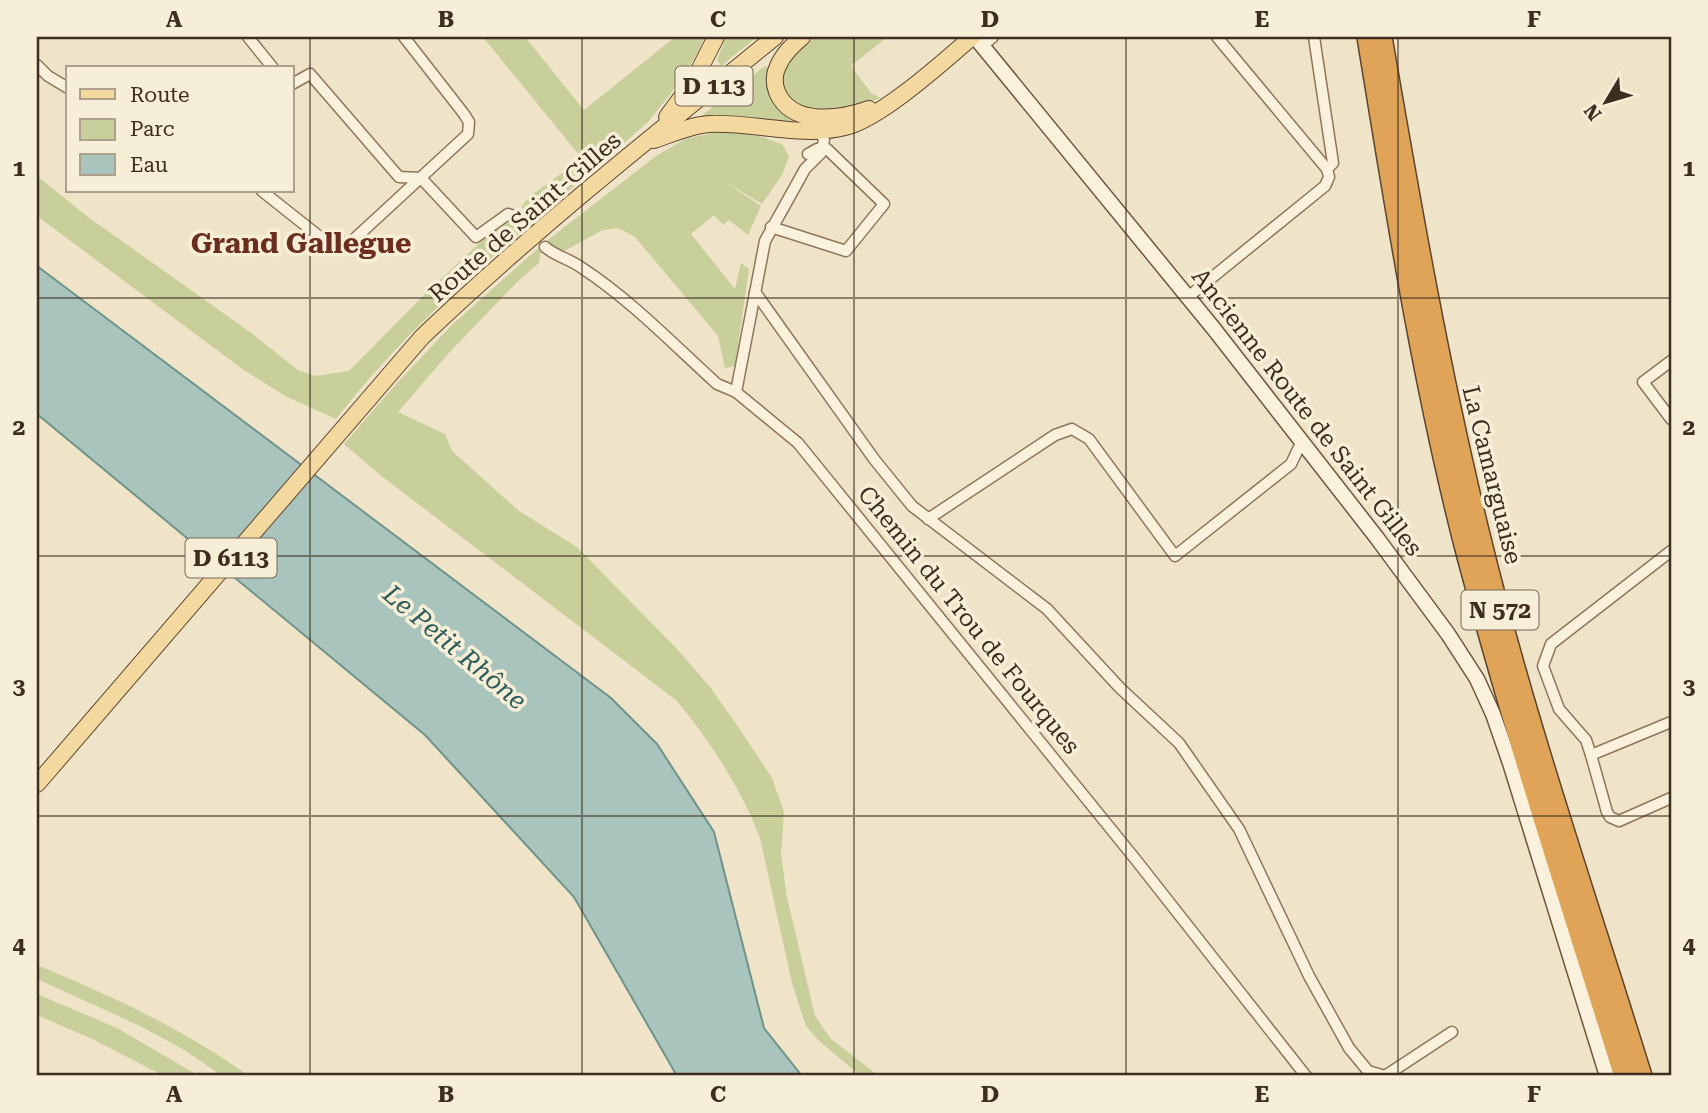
<svg xmlns="http://www.w3.org/2000/svg" width="1708" height="1113" viewBox="0 0 1708 1113" font-family="'Roboto Serif',serif">
	<style>
		.green { fill: #c9cf9b }
		.water { fill: #a9c4bc; stroke: #6f938a; stroke-width: 2 }
		.lines { fill: none; stroke-linecap: round; stroke-linejoin: round }
		.street-tunnel { stroke: #ccc0a6; stroke-width: 10; stroke-dasharray: 10 5; stroke-linecap: butt }
		.street-casing { stroke: #8d765c; stroke-width: 13 }
		.secondary-casing { stroke: #6f573f; stroke-width: 17 }
		.primary-casing { stroke: #5b4430; stroke-width: 18 }
		.highway-casing { stroke: #5b4430; stroke-width: 22 }
		.street { stroke: #faf1dc; stroke-width: 10 }
		.secondary { stroke: #faf1dc; stroke-width: 14 }
		.primary { stroke: #f3d9a0; stroke-width: 16 }
		.highway { stroke: #e0a458; stroke-width: 19 }
		.grid { fill: none; stroke: #3d2e20; stroke-width: 2; stroke-opacity: 0.55 }
		.labels { text-anchor: middle; stroke-width: 7; stroke-linejoin: round; paint-order: stroke }
		.shield { fill: #f7eed8; stroke: #756857; stroke-width: 2 }
		.shield-label { font-size: 23px; font-weight: bold; fill: #3d2e20 }
		.street-label { font-size: 24px; fill: #3d2e20; stroke: #f7eed8 }
		.water-label { font-size: 26px; font-style: italic; fill: #2f5d5a; stroke: #f7eed8 }
		.quarter-label { font-size: 28px; font-weight: bold; fill: #6b2e1e; stroke: #f7eed8 }
		.neatline { fill: none; stroke: #3d2e20; stroke-width: 2.5 }
		.grid-label { font-size: 23px; text-anchor: middle; font-weight: bold; fill: #3d2e20 }
	</style>
	<rect width="100%" height="100%" fill="#f0e4c8"/>
	<g class="green">
		<path d="M483,37H525L584,110L675,37H705C691,69 670,95 648,122C540,218 425,304 336,419L287,397L245,371L37,216V176L88,217L250,332L298,370L315,376L349,371L432,287L483,240L507,221L522,213V205L533,194L580,160L584,161Z"/>
		<path d="M726,37H757L721,66L717,60Z"/>
		<path d="M814,37H887L851,66L871,93L881,98C852,108 805,123 785,90C780,81 782,73 787,64C793,54 805,45 814,37Z"/>
		<path d="M765,66L768,67V82L792,120L789,123L700,117Z"/>
		<path d="M722,131L763,137L783,145L789,157L782,175L762,204L722,180L761,206L748,235L729,220L723,225L714,215L691,234L735,289L741,263L749,269L735,366L725,368L718,336L635,237L618,228L603,230L564,251L547,245L541,251L539,263L516,283L447,355L398,412L445,434L452,451L519,511L577,547L677,649L710,687L737,725L772,778L784,812L781,854L787,897L815,1016L831,1039L879,1076H861L819,1041L806,1026L792,983L760,838C741,788 710,741 676,700L380,475L344,444L397,383L452,325L544,243L656,156L685,139Z"/>
		<path d="M37,965C112,996 183,1029 249,1076H222L186,1051L140,1026L37,979Z"/>
		<path d="M37,994L117,1028L199,1076H164L92,1039L37,1015Z"/>
	</g>
	<path class="water" d="M37,266L611,698L657,744L714,832L764,1028L802,1076H677L574,897L425,735L37,414Z"/>
	<g class="lines">
		<path class="street-tunnel" d="M524,219L545,247"/>
		<g class="street-casing">
			<g id="street">
				<path d="M248,37L273,68"/>
				<path d="M1314,37L1333,163L1327,169"/>
				<path d="M983,45L993,37"/>
				<path d="M37,65L48,76L68,88"/>
				<path d="M292,84L310,74L399,177L421,178L476,237L508,214L524,219"/>
				<path d="M262,191L330,245L351,242L468,134L469,122L464,114L404,37"/>
				<path d="M771,227L846,251L884,204L827,149H817L808,154"/>
				<path d="M545,247C557,257 570,259 582,268C631,300 674,345 717,384L736,392L798,443L1136,860L1306,1076"/>
				<path d="M755,292L874,459L912,506L1047,609L1120,688L1179,743L1239,829L1309,976L1349,1048L1368,1071L1385,1076L1452,1032"/>
				<path d="M1188,297L1325,186L1329,177L1327,169L1217,37"/>
				<path d="M1671,361L1643,382L1671,419"/>
				<path d="M736,392L765,241L805,169L821,153L824,140L818,126"/>
				<path d="M928,519L1055,435L1072,429L1089,439L1175,556L1291,464L1302,441"/>
				<path d="M1671,722L1591,755L1607,812L1610,817L1619,821L1671,798"/>
				<path d="M1591,755L1586,740L1559,709L1543,666L1551,644L1671,551"/>
			</g>
		</g>
		<g class="secondary-casing">
			<path id="secondary" d="M975,37L1214,329L1377,538L1448,634L1477,679L1493,714L1510,763L1607,1076"/>
		</g>
		<g class="primary-casing">
			<g id="primary">
				<path d="M802,37C793,45 783,54 778,66C774,74 774,84 777,92C792,127 840,119 869,109"/>
				<path d="M667,117L694,80L716,37"/>
				<path d="M654,140C672,134 691,125 710,124C754,122 802,138 845,127C880,119 943,62 972,37"/>
				<path d="M37,784L422,337C534,230 655,134 775,37"/>
			</g>
		</g>
		<g class="highway-casing">
			<g id="highway">
				<path d="M1367,37C1395,207 1421,377 1464,545C1511,724 1569,900 1624,1076"/>
				<path d="M1382,37C1411,205 1440,373 1481,539C1525,720 1587,898 1642,1076"/>
			</g>
		</g>
		<use href="#street" class="street"/>
		<use href="#secondary" class="secondary"/>
		<use href="#primary" class="primary"/>
		<use href="#highway" class="highway"/>
	</g>
	<path class="grid" d="M310,37V1076M582,37V1076M854,37V1076M1126,37V1076M1398,37V1076M37,298H1671M37,556H1671M37,816H1671"/>
	<g class="labels">
		<g class="shield">
			<rect x="675.5" y="66.5" width="77" height="39" rx="5"/>
			<rect x="185.5" y="538.5" width="91" height="39" rx="5"/>
			<rect x="1461.5" y="590.5" width="77" height="39" rx="5"/>
		</g>
		<g class="shield-label">
			<text x="714" y="94">D 113</text>
			<text x="231" y="566">D 6113</text>
			<text x="1500" y="618">N 572</text>
		</g>
		<g class="street-label">
			<text transform="translate(525 217) rotate(-41)" y="8">Route de Saint-Gilles</text>
			<text transform="translate(1307 412) rotate(52)" y="8">Ancienne Route de Saint Gilles</text>
			<text transform="translate(1492 475) rotate(76)" y="8">La Camarguaise</text>
			<text transform="translate(969 620) rotate(51)" y="8">Chemin du Trou de Fourques</text>
		</g>
		<g class="water-label">
			<text transform="translate(455 647) rotate(40)" y="9">Le Petit Rhône</text>
		</g>
		<g class="quarter-label">
			<text x="301" y="253">Grand Gallegue</text>
		</g>
	</g>
	<rect width="1708" height="1113" fill="none" stroke="#f7eed8" stroke-width="77"/>
	<rect x="66" y="66" width="228" height="126" fill="#f7eed8" stroke="#ada18e" stroke-width="2"/>
	<rect x="80" y="89" width="35" height="10" fill="#f3d9a0" stroke="#ada18e" stroke-width="2"/>
	<text x="130" y="102" font-size="21" fill="#3d2e20">Route</text>
	<rect x="80" y="119" width="35" height="21" fill="#c9cf9b" stroke="#ada18e" stroke-width="2"/>
	<text x="130" y="136" font-size="21" fill="#3d2e20">Parc</text>
	<rect x="80" y="154" width="35" height="21" fill="#a9c4bc" stroke="#ada18e" stroke-width="2"/>
	<text x="130" y="172" font-size="21" fill="#3d2e20">Eau</text>
	<g transform="translate(1606 102) rotate(232)" stroke="#f7eed8" stroke-width="5" paint-order="stroke">
	<path d="M0-5L12 26L0 18L-12 26Z" fill="#3d2e20"/>
	<text y="-10" font-size="19" font-weight="bold" text-anchor="middle" fill="#3d2e20">N</text>
	</g>
	<rect x="38" y="38" width="1632" height="1036" class="neatline"/>
	<g class="grid-label">
		<text x="174" y="27">A</text>
		<text x="446" y="27">B</text>
		<text x="718" y="27">C</text>
		<text x="990" y="27">D</text>
		<text x="1262" y="27">E</text>
		<text x="1534" y="27">F</text>
		<text x="19" y="176">1</text>
		<text x="1689" y="176">1</text>
		<text x="19" y="435">2</text>
		<text x="1689" y="435">2</text>
		<text x="19" y="694">3</text>
		<text x="1689" y="694">3</text>
		<text x="19" y="953">4</text>
		<text x="1689" y="953">4</text>
		<text x="174" y="1102">A</text>
		<text x="446" y="1102">B</text>
		<text x="718" y="1102">C</text>
		<text x="990" y="1102">D</text>
		<text x="1262" y="1102">E</text>
		<text x="1534" y="1102">F</text>
	</g>
</svg>
